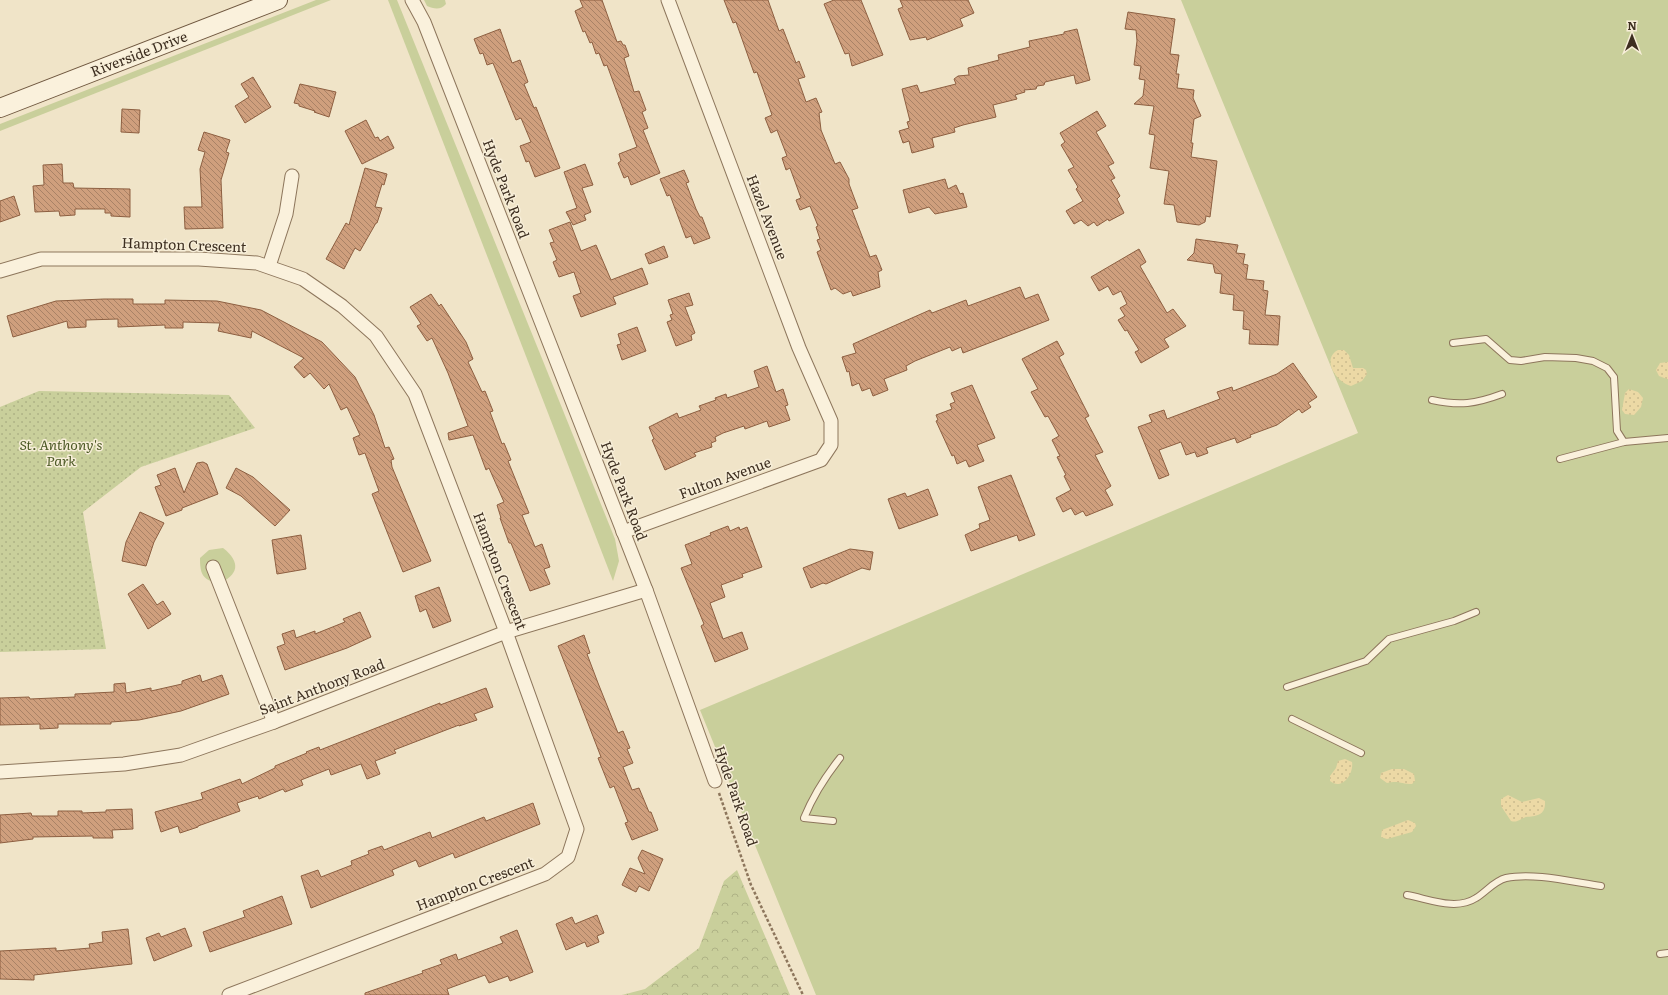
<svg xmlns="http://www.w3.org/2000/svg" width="1668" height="995" viewBox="0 0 1668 995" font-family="Literata,serif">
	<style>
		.grass { fill: #c9cf9b }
		.forest { fill: url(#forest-crowns) }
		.sand { fill: url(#sand-dots) }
		.park { fill: url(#park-dots) }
		.building { fill: url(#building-back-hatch); stroke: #8d5f41 }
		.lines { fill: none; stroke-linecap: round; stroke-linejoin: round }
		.lane-casing { stroke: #8d765c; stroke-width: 8 }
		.street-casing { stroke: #8d765c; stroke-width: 15 }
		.secondary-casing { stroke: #6f573f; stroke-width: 20 }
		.path { stroke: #8d765c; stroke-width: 2.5; stroke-dasharray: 3 2; stroke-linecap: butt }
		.lane { stroke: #faf1dc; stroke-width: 6 }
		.street { stroke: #faf1dc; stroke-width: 13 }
		.secondary { stroke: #faf1dc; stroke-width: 18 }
		.labels { text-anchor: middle; stroke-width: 3; stroke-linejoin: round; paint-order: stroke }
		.street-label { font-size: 14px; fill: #3d2e20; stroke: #f7eed8 }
		.park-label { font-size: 14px; font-style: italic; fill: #4d5a26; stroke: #f7eed8 }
	</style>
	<defs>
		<pattern id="forest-crowns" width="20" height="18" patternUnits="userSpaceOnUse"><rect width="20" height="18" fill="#c9cf9b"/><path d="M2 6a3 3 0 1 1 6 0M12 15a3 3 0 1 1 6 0" fill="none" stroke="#aeb285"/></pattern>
		<pattern id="sand-dots" width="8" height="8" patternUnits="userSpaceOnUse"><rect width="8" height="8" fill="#ecd9a5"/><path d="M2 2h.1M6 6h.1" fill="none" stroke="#cbbb8e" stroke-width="1.8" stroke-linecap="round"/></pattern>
		<pattern id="park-dots" width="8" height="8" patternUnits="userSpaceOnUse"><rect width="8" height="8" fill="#c9cf9b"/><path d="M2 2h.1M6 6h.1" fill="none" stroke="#aeb285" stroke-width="1.8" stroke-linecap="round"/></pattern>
		<pattern id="building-back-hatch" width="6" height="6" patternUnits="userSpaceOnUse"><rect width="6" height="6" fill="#cf9f7d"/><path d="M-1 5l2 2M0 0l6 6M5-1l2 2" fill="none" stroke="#a98266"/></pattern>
	</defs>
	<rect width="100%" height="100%" fill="#f0e4c8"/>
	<g class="grass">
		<path d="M316,0H331L0,131V124Z"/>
		<path d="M388,0H397L615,539L619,561L613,581Z"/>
		<path d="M424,0H445L446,4C441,10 434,9 427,6Z"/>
		<path d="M1181,0H1668V995H816L700,710L1358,433Z"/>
		<path d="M223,548C241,562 239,575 218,584C202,579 200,574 200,558L209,550Z"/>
	</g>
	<path class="forest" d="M737,870L790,995H622L645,989L699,948L724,881Z"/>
	<g class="sand">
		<path d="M1338,350H1344L1349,355L1353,368H1363L1366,370L1367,374L1362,381L1351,386C1336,382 1321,359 1338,350Z"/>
		<path d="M1668,362V379H1667L1659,376L1656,370L1660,363Z"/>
		<path d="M1629,389L1638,392L1643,398L1641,407L1634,415L1625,414L1622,410L1625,393Z"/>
		<path d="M1345,759L1352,762C1354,774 1342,791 1330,781V776L1336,768L1338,761Z"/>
		<path d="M1392,769H1404L1414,774L1415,781L1412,784C1401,784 1399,780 1387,783L1380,778L1381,773Z"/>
		<path d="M1508,795L1522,802L1539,798L1545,801C1546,816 1536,816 1526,817C1519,819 1518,823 1511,821L1501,806V799Z"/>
		<path d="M1408,820L1415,823L1416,826L1412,832L1387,839L1381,837L1382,830Z"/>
	</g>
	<path class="park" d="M39,391L229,395L255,428L141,467L83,512L106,649L0,652V407Z"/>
	<g class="building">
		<path d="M580,0H602L617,42L621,41L623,45H625L629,56L624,58L634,92L639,91L646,110L642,112L648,128L643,130L660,173L631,185L628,176L624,178L618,163L621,161L619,154L637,147L607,65L604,66L599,53L596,54L592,42L590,43L585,31L583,32L575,11L583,7Z"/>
		<path d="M724,0H768L779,31L783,29L796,63L799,61L805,77L798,79L806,102L816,98L822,112L819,113L821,130L835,164L840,162L849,179V184L858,208L852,210L870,257L876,255L882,270L878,272L880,287L853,296L851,291L843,294L835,288L831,290L817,252L821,250L817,240L820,239L816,227L818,226L810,206L800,210L796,200L801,198L790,168L786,170L782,158L787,156L777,130L771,133L765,118L772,115L757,72L754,73L736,22L733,23Z"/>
		<path d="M834,0H861L883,55L852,66L849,53L845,54L824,4Z"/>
		<path d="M900,0H968L974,13L960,19L963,26L927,40L926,37L910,40L898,9L903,7Z"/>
		<path d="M1128,12L1175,19L1170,54L1179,55L1176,74H1179L1177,88L1194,90L1193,98L1201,116L1194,119L1191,143H1193L1191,157L1217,161L1210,217L1206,216L1205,222L1199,225L1177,222L1174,205L1164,204L1169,171L1150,168L1155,135L1149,134L1154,106L1134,104L1143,96L1145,80L1139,79L1141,66L1134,65L1137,41L1136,30L1125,29Z"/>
		<path d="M500,29L512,63L520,60L528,82L524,84L534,108L536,107L560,168L535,177L529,161L526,162L520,146L531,142L521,118L516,120L493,63L487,65L483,53L480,54L474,39Z"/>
		<path d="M1077,29L1090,80L1076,84L1074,75L1045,82L1044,85L1037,86L1036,89L1024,90L1025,92L1015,95L1017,99L993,105L996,117L963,125L954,128L955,132L932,138L934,147L912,153L909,141L903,143L899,131L909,128L907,122L910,121L902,89L917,85L920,93L956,84L954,79L958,76L969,75L968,68L999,60L998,55L1030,47L1029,41L1064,34V32Z"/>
		<path d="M253,77L271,107L245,123L235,106L249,97L241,84Z"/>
		<path d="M300,84L336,92L329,117L314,112L315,111L299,106V104L294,103Z"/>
		<path d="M122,109L140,110L139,133L121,132Z"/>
		<path d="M1097,111L1106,126L1096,132L1114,163L1108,166L1115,178L1111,180L1120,196L1117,199L1124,213L1109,221L1108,219L1097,226L1094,222L1088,226L1081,220L1074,224L1066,211L1083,201L1076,189L1078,187L1068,170L1074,167L1061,145L1065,142L1060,133Z"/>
		<path d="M366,120L375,138L378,137L380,141L388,136L394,148L362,164L345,131Z"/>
		<path d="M204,132L230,140L226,152L229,153L221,180L223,228L185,229L184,207H202L200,169L205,152L198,150Z"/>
		<path d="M62,164L63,183H73L74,188L130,189V217L111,216V213H105V209H75V215L60,216L59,211L35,212L33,186L44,185L43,165Z"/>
		<path d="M585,164L593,185L582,188L591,212L584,215L586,220L573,225L566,212L577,208L564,172Z"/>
		<path d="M365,168L387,174L384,185L382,184L375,207L382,208L377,223H376L360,251L355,248L344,269L326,259L346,223L349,225Z"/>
		<path d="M684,170L689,182L686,183L696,209L700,217H702L710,238L694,244L691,236L686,238L670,195L667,196L660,179Z"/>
		<path d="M945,179L948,189L956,185L960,194L963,193L967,207L935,214L929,207L909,213L903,190Z"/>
		<path d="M14,196L20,215L0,222V201Z"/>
		<path d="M570,222L581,251L596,245L611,280L642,268L648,284L613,297L616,304L581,317L573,296L581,293L574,272L559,277L553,262L557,260L550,243L554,242L549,230Z"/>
		<path d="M1196,239L1238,245L1236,253L1245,254L1243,264L1248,265L1246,279L1264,281L1263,290L1268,291L1265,315L1280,316L1278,345L1249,344L1250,330L1243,329L1244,311L1233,310L1234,295L1220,293L1222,274L1215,273L1213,264L1187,260L1194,253Z"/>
		<path d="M664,246L668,257L649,264L645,254Z"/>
		<path d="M1139,249L1146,262L1140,266L1167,313L1173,309L1186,326L1164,339L1169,347L1141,363L1135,352L1139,350L1127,330L1125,331L1118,320L1125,316L1120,308L1127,304L1121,291L1113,295L1108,286L1099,291L1091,277Z"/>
		<path d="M1020,287L1025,299L1038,294L1049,320L963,353L961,347L952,351L950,347L915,361L906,366L907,370L884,379L888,390L873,396L870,388L862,391L859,383L852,386L849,371L847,372L842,357L856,353L853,344L930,310L932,313L966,300L968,306Z"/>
		<path d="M689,293L693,305L685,307L695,333L691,335L692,340L676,346L667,322L672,320L670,315L673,314L668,300Z"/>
		<path d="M431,294L439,306L441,304L466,342L473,359L468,362L482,392L485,391L493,411L490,412L502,444L504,443L511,460L508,461L529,513L522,515L535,547L542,544L550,567L544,569L550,584L530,591L511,543H509L500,518H501L497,505L504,502L489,468L486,470L473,435L449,440L448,433L468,426L448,373L432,338L427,341L417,326L421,324L410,307Z"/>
		<path d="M104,299H133V304H165V300L217,301L261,310L322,342L355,377L374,415L385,448L389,447L394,459L391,460L392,467L431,561L403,572L372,494L379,491L365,453L359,455L353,438L360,435L347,407L341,410L329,384L324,389L310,373L304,378L294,367L304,358L252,331L251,338L218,331L220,323L183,322V328H165V325L118,327V319L86,320V327L68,328L67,321L13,337L7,316L56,301Z"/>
		<path d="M637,327L646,351L622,360L617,345L621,344L618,334Z"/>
		<path d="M1057,341L1064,354L1059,357L1089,416L1085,418L1103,452L1095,455L1111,486L1105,490L1113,505L1086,516L1083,511L1075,515L1071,508L1063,512L1056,498L1071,490L1064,476L1066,475L1057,457L1060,456L1052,440L1059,436L1048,416L1045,417L1031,392L1038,389L1022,359Z"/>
		<path d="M1293,363L1317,397L1308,403L1311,407L1302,413L1299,409L1277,425L1250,435L1251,437L1237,443L1235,438L1206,448L1208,453L1197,457L1195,452L1186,455L1181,442L1159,450L1169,475L1159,479L1138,427L1152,422L1149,415L1164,410L1167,419L1220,399L1217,392L1232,387L1233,391L1277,374Z"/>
		<path d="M767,366L776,392L783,389L788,405L785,406L790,420L769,427L767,421L745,429L744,426L723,433L715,437L716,441L711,443L712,447L694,453L696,456L665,470L652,440L654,439L649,427L677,413L679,418L701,410L699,406L716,400L715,398L726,394L727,398L759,387L754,371Z"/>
		<path d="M972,385L995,438L977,445L984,461L969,467L966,460L957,464L954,455L952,456L936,421L938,420L936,415L952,409L950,404L955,402L951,393Z"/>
		<path d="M203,462L207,464L218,494L182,508V510L166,516L155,487L161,485L157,475L175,468L184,493L197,463Z"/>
		<path d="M236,468L253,477L290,510L275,526L241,496L226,488Z"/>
		<path d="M1011,475L1035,535L1019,541L1017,535L971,551L965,535L980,528L979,524L990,520L978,487Z"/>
		<path d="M928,489L938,515L899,529L888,499L905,493L907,497Z"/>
		<path d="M140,512L164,523L154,542L146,566L122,561L126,542Z"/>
		<path d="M728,526L730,531L739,527L740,530L747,527L762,567L742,574L743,577L721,585L725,597L710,603L723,639L742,632L748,649L715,662L701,626L704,624L681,568L692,564L685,545L711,535L710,533Z"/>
		<path d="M301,535L306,569L277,574L272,540Z"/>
		<path d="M850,549L873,552L870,570L862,568L826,584L823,583L811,588L803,568Z"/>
		<path d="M143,584L157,605L163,601L171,614L148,629L128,594Z"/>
		<path d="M439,587L451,621L433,628L426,609L420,612L415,596Z"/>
		<path d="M360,612L371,637L347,648L285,670L277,647L285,644L282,634L294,630L296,638L315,631V634L345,622L343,619Z"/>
		<path d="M584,635L590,653L587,654L598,683L618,733L623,731L630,748L627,749L633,763L623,767L632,790L639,788L649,812H651L658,830L632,840L625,823L628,822L614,786L610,788L598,758L601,757L558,646Z"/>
		<path d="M200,675L202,682L222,675L229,694L181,711L139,720L111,722V724H58V728L40,729V724L0,725V698L29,697L30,699L75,697V694L114,692V684L125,683L126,693L151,688V691L182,684V681Z"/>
		<path d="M486,688L493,707L474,714L477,720L459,726V725L394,750L396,753L375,761L380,774L367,779L361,764L331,775L329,769L301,780L303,785L285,792L283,789L259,799L258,796L237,803L240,811L198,826V827L180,833L178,826L161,832L155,812L203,799L201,793L240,779L242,784L275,768V766L307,753L306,752L319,747L320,750L440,703V705Z"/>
		<path d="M533,803L540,824L455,858L453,853L419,867L416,860L392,870L394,875L311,908L301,876L318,870L321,877L352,865L351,861L369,854L368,851L382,846L384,850L430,832L432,838L484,817L486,821Z"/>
		<path d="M132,809L133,829L112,830L113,838H93V836L33,837V839L0,843V815L31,813L32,816H58V811H82V813L106,812V810Z"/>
		<path d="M642,850L663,859L649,891L639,886L636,892L622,885L630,868L645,874L638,858Z"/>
		<path d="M282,896L292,924L210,952L203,932L245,917L243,911Z"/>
		<path d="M597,915L604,933L597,936L599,942L587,947L585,942L566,950L556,924L572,917L575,924Z"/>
		<path d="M185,928L192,946L154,961L146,938L159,933L161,937Z"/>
		<path d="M128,929L132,964L34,975V980L0,979V951L56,948V951L90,948L89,944L103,942L102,932Z"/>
		<path d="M517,930L533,972L510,981L508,976L489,983L485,975L447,989L449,995H365V993L423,973L422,971L442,964L440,960L456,954L458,960L503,943L500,937Z"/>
	</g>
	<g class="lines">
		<g class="lane-casing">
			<g id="lane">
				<path d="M1453,343L1486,339L1510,360L1521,361L1545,357L1576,358L1593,361L1607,368L1614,377L1617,431L1624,442"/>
				<path d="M1432,400C1460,406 1475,404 1502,394"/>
				<path d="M1560,459L1624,442L1668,438"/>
				<path d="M1287,687L1366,661L1389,639L1454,621L1476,612"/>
				<path d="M1292,719L1361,753"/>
				<path d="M833,821L804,818C813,796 825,777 840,758"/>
				<path d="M1407,895C1429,899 1456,911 1476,898C1486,892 1494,881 1506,878C1533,872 1573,882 1601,886"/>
				<path d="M1660,954L1668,953"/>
			</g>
		</g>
		<g class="street-casing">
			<g id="street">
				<path d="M412,0L424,22L646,590L715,781"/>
				<path d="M269,266L286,214L292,176"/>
				<path d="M0,271L41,259H199L257,263L303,279L342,306L376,336L415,394L506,632L577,829L568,857L545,874L229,995"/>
				<path d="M623,532L821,460L831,445V421L799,348L668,0"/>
				<path d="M213,567L274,722"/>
				<path d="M0,772L124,764L181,755L274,722L506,632L646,590"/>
			</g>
		</g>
		<g class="secondary-casing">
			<path id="secondary" d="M0,108L278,0"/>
		</g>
		<path class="path" d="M719,793L751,885L803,995"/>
		<use href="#lane" class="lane"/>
		<use href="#street" class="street"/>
		<use href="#secondary" class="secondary"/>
	</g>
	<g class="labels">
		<g class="street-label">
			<text transform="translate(139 54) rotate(-21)" y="5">Riverside Drive</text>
			<text transform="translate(506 189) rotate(69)" y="5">Hyde Park Road</text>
			<text transform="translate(767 217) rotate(69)" y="5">Hazel Avenue</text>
			<text transform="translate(184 245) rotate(2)" y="5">Hampton Crescent</text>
			<text transform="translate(725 478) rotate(-20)" y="5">Fulton Avenue</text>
			<text transform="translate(624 491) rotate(69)" y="5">Hyde Park Road</text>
			<text transform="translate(500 571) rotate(69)" y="5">Hampton Crescent</text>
			<text transform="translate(322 687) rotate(-21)" y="5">Saint Anthony Road</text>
			<text transform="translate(736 796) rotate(71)" y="5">Hyde Park Road</text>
			<text transform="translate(475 884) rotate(-21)" y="5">Hampton Crescent</text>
		</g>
		<g class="park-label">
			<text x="61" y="450">St. Anthony's<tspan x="61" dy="16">Park</tspan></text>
		</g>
	</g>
	<g transform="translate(1632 36)" stroke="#f7eed8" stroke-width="3" paint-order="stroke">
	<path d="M0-3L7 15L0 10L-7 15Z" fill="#3d2e20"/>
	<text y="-6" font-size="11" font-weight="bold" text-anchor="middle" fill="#3d2e20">N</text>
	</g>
</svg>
